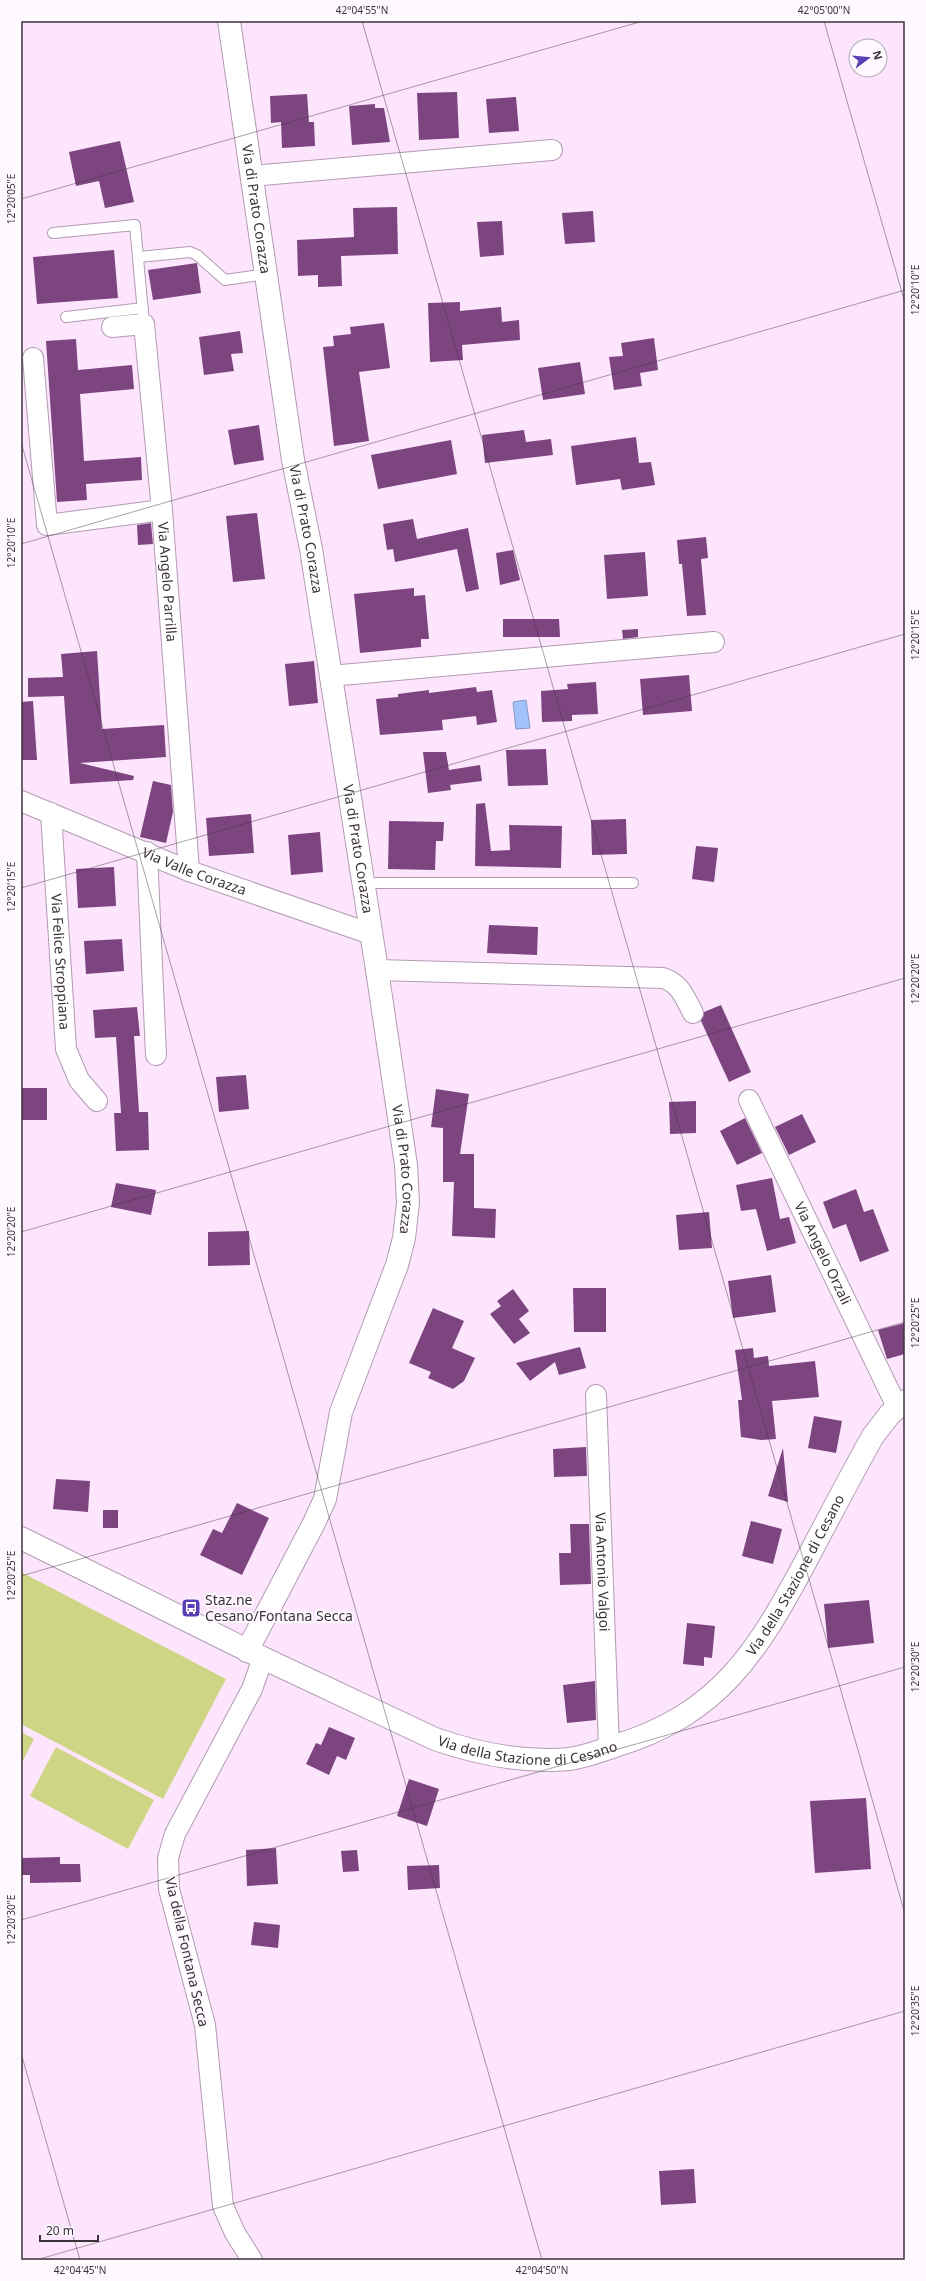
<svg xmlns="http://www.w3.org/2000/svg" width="926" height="2281" viewBox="0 0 926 2281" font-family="'Noto Sans',sans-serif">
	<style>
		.green { fill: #ced686 }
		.water { fill: #a3c2fc; stroke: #8497c2 }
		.building { fill: #7d4580 }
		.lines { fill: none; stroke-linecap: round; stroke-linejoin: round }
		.service-casing { stroke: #b29bb3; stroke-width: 12 }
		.minor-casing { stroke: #b29bb3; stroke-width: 22 }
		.tertiary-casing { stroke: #b29bb3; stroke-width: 24 }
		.service { stroke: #fff; stroke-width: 10 }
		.minor { stroke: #fff; stroke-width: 20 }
		.tertiary { stroke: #fff; stroke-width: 22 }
		.ticks { fill: none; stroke: #3b323b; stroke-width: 1; stroke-opacity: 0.45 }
		.labels { text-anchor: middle; stroke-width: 4; stroke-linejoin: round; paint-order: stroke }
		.street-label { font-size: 14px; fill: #3b323b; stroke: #fef9fe }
		.poi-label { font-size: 14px; fill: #3b323b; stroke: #fef9fe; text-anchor: start }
		.neatline { fill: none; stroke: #3b323b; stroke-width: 1.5 }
		.ticks-label { font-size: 10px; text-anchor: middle; fill: #3b323b }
	</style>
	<rect width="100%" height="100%" fill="#fde5fe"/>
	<g class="green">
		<path d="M21,1572L226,1679L163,1799L21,1724Z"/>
		<path d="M21,1732L34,1739L21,1764Z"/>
		<path d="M56,1747L154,1800L128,1849L30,1796Z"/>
	</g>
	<path class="water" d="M526,700L530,728L516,729L513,702Z"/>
	<g class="building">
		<path d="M457,92L459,138L419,140L417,93Z"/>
		<path d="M307,94L309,122H314L315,146L282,148L281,122L271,123L270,96Z"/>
		<path d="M516,97L519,131L489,133L486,99Z"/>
		<path d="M375,104V108H384L390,142L352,145L349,106Z"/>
		<path d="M120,141L134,202L105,208L99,181L76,186L69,152Z"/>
		<path d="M397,207L398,254L341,256L342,286L318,287V275L298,276L297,240L354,237L353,208Z"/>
		<path d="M593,211L595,242L565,244L562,213Z"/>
		<path d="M502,221L504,255L480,257L477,222Z"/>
		<path d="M114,250L118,298L37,304L33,257Z"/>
		<path d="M197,263L201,293L153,300L148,270Z"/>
		<path d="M460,302V311L501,307L502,322L519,320L520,340L462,345L463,360L430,362L428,303Z"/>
		<path d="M384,323L390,368L359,372L369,441L334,446L323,347L334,346L333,336L351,334L350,327Z"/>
		<path d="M240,331L243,353L231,354L234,371L204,375L199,337Z"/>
		<path d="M654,338L658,370L640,373L642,386L614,390L609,357L623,356L621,343Z"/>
		<path d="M76,339L78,370L132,365L134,389L80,394L84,461L141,457L142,480L86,484L87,500L57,502L46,341Z"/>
		<path d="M580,362L585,394L543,400L538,368Z"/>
		<path d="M259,425L264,460L234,465L228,430Z"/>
		<path d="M524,430L526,442L551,439L553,455L485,463L482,435Z"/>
		<path d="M636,437L639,463L651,462L655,485L622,490L620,479L576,485L571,446Z"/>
		<path d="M451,440L457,474L378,489L371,455Z"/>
		<path d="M257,513L265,579L233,582L226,516Z"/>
		<path d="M413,519L417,539L468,528L479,589L466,592L457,549L395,562L393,549L387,550L383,524Z"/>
		<path d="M151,523L153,544L138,545L137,525Z"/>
		<path d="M706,537L708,558L701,559L706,615L687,616L682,564H679L677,540Z"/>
		<path d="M513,550L520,580L500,585L496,553Z"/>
		<path d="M645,552L648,596L607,599L604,555Z"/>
		<path d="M414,588V596L425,595L429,639H421V647L360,653L354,594Z"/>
		<path d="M503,619H559L560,637H503Z"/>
		<path d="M638,629V637L623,639L622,630Z"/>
		<path d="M97,651L102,729L164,725L166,757L80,763L134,776L133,780L70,784L64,696L28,697V678L63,677L61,654Z"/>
		<path d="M314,661L318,703L289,706L285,664Z"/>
		<path d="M689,675L692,711L643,715L640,679Z"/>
		<path d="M596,682L598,714L572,715V721L542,722L541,691L568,689L567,684Z"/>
		<path d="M476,687L477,692L492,690L497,722L477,725L476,716L442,720L443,730L380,735L376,699L398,697V694L429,690V693Z"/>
		<path d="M33,701L37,760H21V702Z"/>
		<path d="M546,749L548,785L508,786L506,750Z"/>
		<path d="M423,752H446L449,770L480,765L482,781L450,785L451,790L428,793Z"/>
		<path d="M153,781L171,785L173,812L166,843L140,837Z"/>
		<path d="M485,803L491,851L510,850L509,825L562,826L561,868L475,866L476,804Z"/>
		<path d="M251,814L254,853L209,856L206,818Z"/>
		<path d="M626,819L627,854L592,855L591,820Z"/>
		<path d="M389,821L444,822L443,841H436L435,870L388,869Z"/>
		<path d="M320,832L323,872L291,875L288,835Z"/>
		<path d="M696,846L718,848L714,882L692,879Z"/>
		<path d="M114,867L116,906L78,908L76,869Z"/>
		<path d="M489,925L538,927L537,955L487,953Z"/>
		<path d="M122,939L124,971L86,974L84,941Z"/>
		<path d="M721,1005L751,1072L729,1082L701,1021L704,1012Z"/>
		<path d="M137,1007L140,1036H134L139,1112H148L149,1150L116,1151L114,1113H121L116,1037L95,1038L93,1010Z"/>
		<path d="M246,1075L249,1109L219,1112L216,1077Z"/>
		<rect x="21" y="1088" width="26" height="32"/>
		<path d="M436,1089L469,1094L460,1154H474V1208L496,1209L495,1238L452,1236L454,1182H443V1128L431,1127Z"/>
		<path d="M696,1101V1133L670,1134L669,1102Z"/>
		<path d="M802,1114L816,1142L789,1155L775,1127Z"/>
		<path d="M745,1118L762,1153L737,1165L720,1131Z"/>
		<path d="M772,1178L780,1219L789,1217L796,1243L767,1251L756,1209L741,1211L736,1185Z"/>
		<path d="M116,1183L156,1190L151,1215L111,1207Z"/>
		<path d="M856,1189L864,1212L873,1209L889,1251L860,1262L846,1224L833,1229L823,1202Z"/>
		<path d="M709,1212L712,1248L679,1250L676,1215Z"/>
		<path d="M249,1231L250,1265L208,1266V1232Z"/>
		<path d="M771,1275L776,1312L733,1318L728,1281Z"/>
		<path d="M573,1288H606V1332H574Z"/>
		<path d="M513,1289L529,1311L519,1319L530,1333L514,1344L490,1314L501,1306L497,1301Z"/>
		<path d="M433,1308L464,1321L452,1348L475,1358L464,1381L453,1389L428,1378L431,1372L409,1363Z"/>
		<path d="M905,1323V1354L887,1359L878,1330Z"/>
		<path d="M580,1347L586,1368L559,1375L555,1362L530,1381L516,1363Z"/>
		<path d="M753,1348L754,1358L768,1356L769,1366L815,1361L819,1397L772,1401L776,1439L761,1440L741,1437L738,1400H742L735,1350Z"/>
		<path d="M814,1416L842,1421L836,1453L808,1448Z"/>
		<path d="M586,1447L587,1476L554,1477L553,1449Z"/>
		<path d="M783,1448L788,1502L768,1496Z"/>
		<path d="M56,1479L90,1481L88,1512L53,1509Z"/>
		<path d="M237,1503L269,1518L242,1575L200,1555L213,1529L222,1533Z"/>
		<rect x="103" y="1510" width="15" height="18"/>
		<path d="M751,1521L782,1529L773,1564L742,1556Z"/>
		<path d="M570,1524H589L591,1584L560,1585L559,1553H571Z"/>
		<path d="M869,1600L874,1643L828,1648L824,1604Z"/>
		<path d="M687,1623L715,1626L712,1658L704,1657V1666L683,1664Z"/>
		<path d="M595,1681L596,1720L567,1723L563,1685Z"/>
		<path d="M329,1727L355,1738L346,1760L337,1756L329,1775L306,1764L316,1743L321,1745Z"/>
		<path d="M409,1779L439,1789L427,1826L397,1816Z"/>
		<path d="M866,1798L871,1869L815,1873L810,1801Z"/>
		<path d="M276,1848L278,1884L247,1886L246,1850Z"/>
		<path d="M357,1850L359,1871L343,1872L341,1851Z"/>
		<path d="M60,1857V1864H80L81,1882L30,1883V1875H21V1858Z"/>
		<path d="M439,1865L440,1888L408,1890L407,1866Z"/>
		<path d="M254,1922L280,1925L278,1948L251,1945Z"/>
		<path d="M694,2169L696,2203L661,2205L659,2171Z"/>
	</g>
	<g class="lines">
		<g class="service-casing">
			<g id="service">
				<path d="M53,233L135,225L144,324"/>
				<path d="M139,257L190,252L197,255L225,280L266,274"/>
				<path d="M66,317L143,308"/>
				<path d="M363,883H633"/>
			</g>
		</g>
		<g class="minor-casing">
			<g id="minor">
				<path d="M251,176L552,150"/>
				<path id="s1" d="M112,327L144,324L162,510L189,871"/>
				<path d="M33,358L47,525L162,510"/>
				<path d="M330,676L714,642"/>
				<path id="s2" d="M21,801L189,871L371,934"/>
				<path id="s3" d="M51,813L66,1049L79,1080L97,1101"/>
				<path d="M147,852L156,1055"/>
				<path d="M377,970L663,978C680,983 685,998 693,1013"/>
				<path id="s4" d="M749,1100L897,1407"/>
				<path id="s5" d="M596,1395L609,1748"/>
				<path d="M252,2260L235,2233L223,2206L205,2025L169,1889L168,1858L175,1834L252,1689L263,1658"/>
			</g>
		</g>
		<g class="tertiary-casing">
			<g id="tertiary">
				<path id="s6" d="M229,21L293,460L311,549L377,970L406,1165L408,1203L404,1238L397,1265L341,1412L325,1499L314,1523L247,1651"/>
				<path id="s7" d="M21,1538L263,1658L435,1739C478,1754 523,1763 569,1759C585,1757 600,1751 615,1746C720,1714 757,1652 806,1561C828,1519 850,1477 873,1436L890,1414L905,1401"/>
			</g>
		</g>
		<use href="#service" class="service"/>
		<use href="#minor" class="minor"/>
		<use href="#tertiary" class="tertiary"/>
	</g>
	<path class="ticks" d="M362,21L905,1914M824,21L905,303M21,199L643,21M21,442L542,2260M21,544L905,290M21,888L905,634M21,1232L905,978M21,1576L905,1322M21,1920L905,1667M21,2053L80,2260M36,2260L905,2011"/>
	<defs>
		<g id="bus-square" transform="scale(1)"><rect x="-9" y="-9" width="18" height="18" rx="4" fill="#593eb6" stroke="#fef9fe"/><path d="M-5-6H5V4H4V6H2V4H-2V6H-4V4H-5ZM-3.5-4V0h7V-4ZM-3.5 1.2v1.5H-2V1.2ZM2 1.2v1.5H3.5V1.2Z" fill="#fff"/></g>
	</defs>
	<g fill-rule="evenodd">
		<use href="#bus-square" x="191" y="1608"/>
	</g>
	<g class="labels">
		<g class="street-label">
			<text dy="5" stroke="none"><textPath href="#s6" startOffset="190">Via di Prato Corazza</textPath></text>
			<text dy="5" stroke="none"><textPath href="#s6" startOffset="514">Via di Prato Corazza</textPath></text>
			<text dy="5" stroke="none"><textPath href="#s1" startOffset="291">Via Angelo Parrilla</textPath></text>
			<text dy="5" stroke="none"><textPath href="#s6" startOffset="838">Via di Prato Corazza</textPath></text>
			<text dy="5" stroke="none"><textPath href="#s2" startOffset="187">Via Valle Corazza</textPath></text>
			<text dy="5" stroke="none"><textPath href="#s3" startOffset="149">Via Felice Stroppiana</textPath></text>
			<text dy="5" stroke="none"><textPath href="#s6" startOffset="1162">Via di Prato Corazza</textPath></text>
			<text dy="5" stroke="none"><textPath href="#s4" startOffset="170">Via Angelo Orzali</textPath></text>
			<text dy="5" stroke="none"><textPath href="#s5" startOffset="177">Via Antonio Valgoi</textPath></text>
			<text dy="5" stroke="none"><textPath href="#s7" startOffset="902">Via della Stazione di Cesano</textPath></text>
			<text dy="5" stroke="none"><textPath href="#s7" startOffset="555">Via della Stazione di Cesano</textPath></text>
			<text transform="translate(187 1952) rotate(77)" y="5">Via della Fontana Secca</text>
		</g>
		<g class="poi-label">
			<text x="205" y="1605">Staz.ne<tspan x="205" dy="16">Cesano/Fontana Secca</tspan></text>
		</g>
	</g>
	<rect width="926" height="2281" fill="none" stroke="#fef9fe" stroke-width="44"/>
	<g transform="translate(868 58) rotate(74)"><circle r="19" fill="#fef9fe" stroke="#b0a9b0"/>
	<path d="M0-3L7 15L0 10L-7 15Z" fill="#593eb6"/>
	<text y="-6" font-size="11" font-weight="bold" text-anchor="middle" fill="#3b323b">N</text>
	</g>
	<path d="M40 2235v6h58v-6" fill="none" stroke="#3b323b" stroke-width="2"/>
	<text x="46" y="2235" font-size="12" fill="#3b323b" stroke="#fef9fe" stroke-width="3" paint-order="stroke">20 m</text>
	<rect x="22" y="22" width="882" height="2237" class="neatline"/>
	<g class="ticks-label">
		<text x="362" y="14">42°04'55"N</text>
		<text x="824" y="14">42°05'00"N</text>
		<text transform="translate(11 199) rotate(-90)" y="4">12°20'05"E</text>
		<text transform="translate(915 290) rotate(-90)" y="4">12°20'10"E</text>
		<text transform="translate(11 543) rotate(-90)" y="4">12°20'10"E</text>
		<text transform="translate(915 635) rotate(-90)" y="4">12°20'15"E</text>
		<text transform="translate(11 887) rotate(-90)" y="4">12°20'15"E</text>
		<text transform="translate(915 979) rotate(-90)" y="4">12°20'20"E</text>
		<text transform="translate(11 1232) rotate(-90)" y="4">12°20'20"E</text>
		<text transform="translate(915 1323) rotate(-90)" y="4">12°20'25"E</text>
		<text transform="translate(11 1576) rotate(-90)" y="4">12°20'25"E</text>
		<text transform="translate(915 1667) rotate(-90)" y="4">12°20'30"E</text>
		<text transform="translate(11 1920) rotate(-90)" y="4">12°20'30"E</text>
		<text transform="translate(915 2011) rotate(-90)" y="4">12°20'35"E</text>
		<text x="80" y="2274">42°04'45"N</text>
		<text x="542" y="2274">42°04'50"N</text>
	</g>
</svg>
